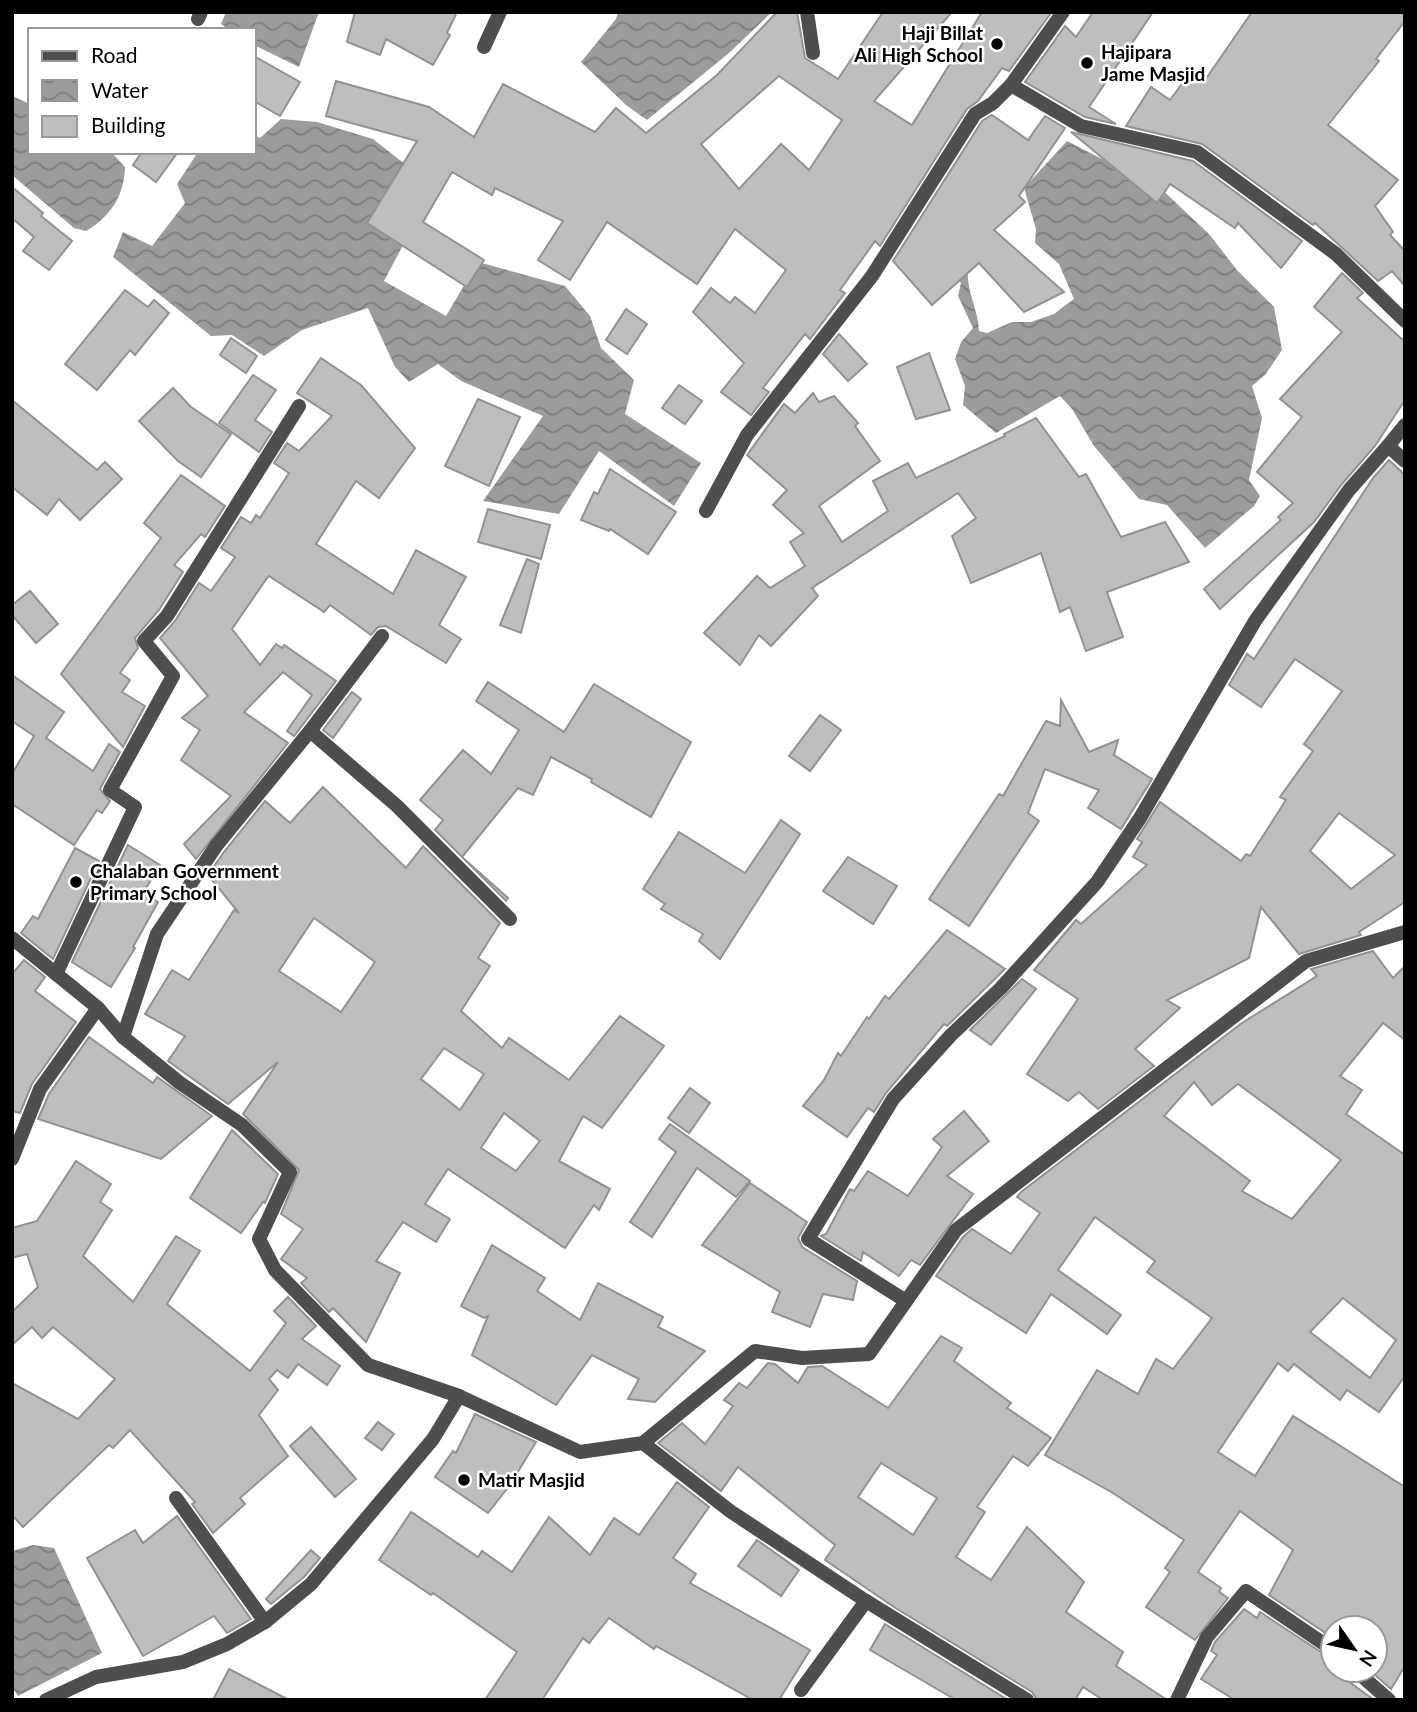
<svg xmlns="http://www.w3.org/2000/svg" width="1417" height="1712" viewBox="0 0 1417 1712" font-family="Lato,sans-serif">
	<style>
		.water { fill: url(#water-waves) }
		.building { fill: #bebebe; stroke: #929292; stroke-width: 2; fill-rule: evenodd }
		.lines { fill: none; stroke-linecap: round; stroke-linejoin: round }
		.street { stroke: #4e4e4e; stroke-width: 14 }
		.poi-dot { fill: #000; stroke: #fff; stroke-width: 2.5 }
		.labels { text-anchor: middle; stroke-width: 5; stroke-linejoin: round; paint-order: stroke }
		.poi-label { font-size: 19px; font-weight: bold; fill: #000; stroke: #fff; text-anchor: start }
	</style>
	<defs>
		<pattern id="water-waves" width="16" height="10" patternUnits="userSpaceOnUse" patternTransform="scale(1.75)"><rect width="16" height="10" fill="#9c9c9c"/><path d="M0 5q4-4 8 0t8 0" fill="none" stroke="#7d7d7d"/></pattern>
	</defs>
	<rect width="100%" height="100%" fill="#fff"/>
	<g class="water">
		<path d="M226,12H319L299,67L254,45V30H230L221,24Z"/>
		<path d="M618,12H772L729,53L647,120L626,105L581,62L616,19Z"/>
		<path d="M12,96L30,104V152H111L125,167C124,196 111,216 86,231L74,228L12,175Z"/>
		<path d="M281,119L317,122L373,139L434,187L384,281L446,316L478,262L565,286L590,316L601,348L634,380L625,414L701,463L674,506L599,451L559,514L483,501L543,416L461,381L438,364L409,382L395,367L368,308L302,330L264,356L232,335L211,336L113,257L123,232L152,246L185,203L177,184L198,152H254V135L260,138Z"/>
		<path d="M1067,141L1102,159L1138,167L1209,234L1237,270L1274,307L1282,350L1265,375L1252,386L1262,418L1249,480L1260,496L1254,506L1205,548L1167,505L1139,499L1094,446L1072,409L1060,396L996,433L963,405L965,386L955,359L961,342L973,328L958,296L961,283L926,240L968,269C966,293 978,307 979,331L987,333L1012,322H1031L1054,314L1074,299L1059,264L1035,243L1036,229L1024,188Z"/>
		<path d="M33,1545L54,1548L102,1653L18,1696L12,1687V1551Z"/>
	</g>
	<g class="building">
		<path d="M355,12H457L447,33L450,35L433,65L386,39L380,55L347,42Z"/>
		<path d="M777,12H797L805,58L838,79L883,12H952L874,101L912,125L982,12L1051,13L1009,71L1002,68L978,101L967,109L880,246L875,241L840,290L845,293L810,339L805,334L763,388L769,392L751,415L721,392L744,363L693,312L711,288L730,303L735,297L755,313L786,270L735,229L697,284L607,222L570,280L538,260L563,221L495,188L492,195L452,172L423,222L484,260L467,287L367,223L417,141L326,116L336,81L429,107L474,137L503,84L595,132L616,108L646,133L717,75ZM779,76L842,120L809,170L781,144L739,189L701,144Z"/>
		<path d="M1093,12H1153L1089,107L1116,124L1085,117L1025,82L1065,26L1076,37Z"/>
		<path d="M1252,12H1405V21L1376,59L1379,61L1328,125L1398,180L1375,206L1393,232L1390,235L1405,251V286L1392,271L1378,281L1315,223L1313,225L1202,144L1126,126L1151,87L1170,100L1192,70L1205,80Z"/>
		<path d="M254,56L300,82L280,116L254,101Z"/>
		<path d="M992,115L1028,140L1045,116L1065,128L1019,196L1025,202L994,230L1064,292L1024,312L979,263L932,305L893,261L982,121Z"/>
		<path d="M1071,132L1193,161L1302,241L1281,268L1238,223L1235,228L1170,184L1157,203Z"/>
		<path d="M142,152H178L156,182L133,165Z"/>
		<path d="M12,187L43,213L41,216L72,241L49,270L23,251L34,237L12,218Z"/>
		<path d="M1342,273L1363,293L1357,298L1405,342V400L1375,446L1342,484L1314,522L1220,609L1204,589L1281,520L1278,517L1293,503L1257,472L1302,417L1280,399L1342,332L1314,307Z"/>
		<path d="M125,290L148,307L154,300L169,313L135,355L130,350L97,390L65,364Z"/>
		<path d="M626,309L647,324L627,354L606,340Z"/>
		<path d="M839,334L867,364L848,381L823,354Z"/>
		<path d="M231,338L257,356L246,373L220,355Z"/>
		<path d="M929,353L950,410L916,419L897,367Z"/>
		<path d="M321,358L361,385L415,448L379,498L356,481L316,544L393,594L416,550L466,577L439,625L461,639L446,663L386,626L378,627L371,635L330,605L324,612L269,576L267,578L232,629L260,665L276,644L282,648L284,645L336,681L294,736L287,731L312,695L283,672L244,712L288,743L196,859L184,844L231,796L181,760L200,730L182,718L208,696L160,638L175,621L199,583L211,591L235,557L221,548L241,517L251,523L256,515L260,518L289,473L274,463L287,443L299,451L332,416L297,393Z"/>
		<path d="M253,375L276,390L255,420L272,432L259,452L219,423Z"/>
		<path d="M679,385L702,401L685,424L662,408Z"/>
		<path d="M173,388L191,407L231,434L201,477L178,461L139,421Z"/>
		<path d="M813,393L819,402L834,396L858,423L855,426L880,461L819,506L842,542L888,511L873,481L908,463L916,478L1005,436L1004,434L1036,418L1079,477L1086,474L1121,537L1165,522L1189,562L1107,592L1123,637L1086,651L1070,607L1060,612L1041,553L971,583L952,536L976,518L958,493L812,588L818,596L771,646L759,635L740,665L704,633L757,576L770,588L805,566L790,542L804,533L773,505L787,490L747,455L784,404L795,413Z"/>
		<path d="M478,399L520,417L489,486L445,466Z"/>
		<path d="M12,400L97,470L105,462L122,479L80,520L59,499L47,515L12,487Z"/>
		<path d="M1389,460L1405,475V902L1359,932L1361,935L1299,954L1261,907L1249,958L1167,1000L1180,1008L1135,1049L1154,1066L1098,1109L1079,1092L1068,1101L1027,1074L1078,999L1034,970L1076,920L1081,924L1147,865L1133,857L1142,842L1137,839L1160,802L1241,861L1246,854L1250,856L1286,800L1280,797L1313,751L1304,744L1342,691L1295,659L1261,707L1229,685L1247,654L1254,659L1373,478ZM1339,813L1395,855L1351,889L1310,851Z"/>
		<path d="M610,469L676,512L648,554L610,529L609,531L581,520L594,492L598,494Z"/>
		<path d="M181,475L225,506L205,537L201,534L174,565L183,572L159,610L135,638L138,648L120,673L130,680L122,692L145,706L123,747L61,674L161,538L144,523Z"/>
		<path d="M488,509L550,525L541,559L478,542Z"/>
		<path d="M527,559L539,564L521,633L500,625Z"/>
		<path d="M30,591L58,624L36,643L12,615V605Z"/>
		<path d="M12,675L64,712L46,738L93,771L109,744L120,752L100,789L110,801L102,813L97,810L74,845L12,804V774L34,736L12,721Z"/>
		<path d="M488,682L564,732L594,684L691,742L651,817L591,782L592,779L551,757L533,795L518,788L462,857L508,898L506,901L435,830L443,820L420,800L463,750L491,774L519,730L476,701Z"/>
		<path d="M352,692L361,699L333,738L323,730Z"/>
		<path d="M1061,700L1089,752L1118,740L1114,755L1152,779L1121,829L1088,808L1099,790L1045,769L1028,813L1039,821L969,926L929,899L999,794L1003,796L1046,721L1060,726Z"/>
		<path d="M820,715L841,730L810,771L789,756Z"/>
		<path d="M323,787L406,868L423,846L500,923L478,958L490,966L461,1011L502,1048L509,1038L569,1080L620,1016L664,1046L602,1128L583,1116L559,1161L610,1189L599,1210L594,1205L565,1248L448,1169L425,1204L450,1219L436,1242L403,1222L376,1261L400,1273L366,1342L333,1308L329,1312L301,1283L307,1278L281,1259L303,1229L281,1214L299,1170L243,1114L278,1062L228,1104L168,1061L185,1036L145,1014L172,970L189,980L234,910L239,913L208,875L224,852L265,801L290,823ZM314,918L375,962L341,1012L279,971ZM444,1048L484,1074L460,1110L421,1079ZM504,1113L540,1141L516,1171L481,1148Z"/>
		<path d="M781,820L800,834L720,959L699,941L703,934L661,909L665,904L643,889L679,832L745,873Z"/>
		<path d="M128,845L160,865L143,893L158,902L133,947L135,948L111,987L72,962Z"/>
		<path d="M75,848L99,861L53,959L21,933L33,916L38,919Z"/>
		<path d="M848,857L897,886L873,924L823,891Z"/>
		<path d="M947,930L1005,969L947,1026L944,1024L886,1093L874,1112L868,1108L847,1137L803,1106L824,1080L838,1053L841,1056L867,1017L869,1019L885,996L889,999Z"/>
		<path d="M1373,951L1393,978L1405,966V1040L1383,1023L1340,1076L1362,1090L1346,1114L1405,1155V1376L1379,1412L1347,1390L1340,1400L1294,1364L1288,1371L1278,1363L1218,1452L1255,1476L1293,1416L1405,1487V1666L1391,1689L1375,1675V1628H1333V1638L1269,1595L1293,1550L1240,1511L1198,1572L1221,1588L1219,1592L1228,1598L1195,1640L1146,1607L1170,1572L1165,1568L1184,1540L1113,1493L1045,1455L1097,1370L1138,1394L1156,1359L1173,1369L1212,1318L1147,1272L1155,1261L1095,1217L1058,1270L1121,1315L1107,1334L1051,1294L1026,1333L936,1276L963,1237L972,1229L1011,1254L1040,1213L1017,1197L1021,1192L1242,1023L1317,976L1311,969ZM1194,1082L1212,1105L1238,1084L1341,1160L1292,1219L1242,1191L1250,1181L1164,1116ZM1343,1298L1396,1340L1370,1378L1310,1332Z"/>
		<path d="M24,960L45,977L35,991L76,1022L32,1084L20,1113L12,1111V974Z"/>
		<path d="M1022,979L1036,989L991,1045L970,1030Z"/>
		<path d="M89,1037L153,1083L157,1077L212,1116L161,1159L38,1119L49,1094Z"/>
		<path d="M690,1088L710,1103L689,1133L668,1118Z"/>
		<path d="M964,1111L989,1141L947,1176L973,1194L920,1265L911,1260L899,1276L863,1252L861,1261L821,1236L826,1234L850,1189L854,1191L868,1171L908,1196L942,1147L933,1139Z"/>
		<path d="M670,1124L750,1181L736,1197L697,1168L652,1237L630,1222L676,1152L659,1139Z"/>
		<path d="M232,1130L278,1174L265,1203L263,1202L241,1233L190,1198Z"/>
		<path d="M76,1161L111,1184L100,1202L112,1210L83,1256L133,1302L176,1236L200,1251L167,1304L250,1371L286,1323L274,1311L288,1297L316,1326L302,1339L340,1366L327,1385L298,1364L288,1378L277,1370L269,1379L278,1390L259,1415L288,1456L240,1498L245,1504L213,1533L192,1504L195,1502L130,1430L113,1448L109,1445L23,1527L12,1515V1383L78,1419L115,1379L53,1327L42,1338L32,1327L12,1345V1312L38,1287L27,1254L12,1258V1228L37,1221Z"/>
		<path d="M750,1183L807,1222L798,1238L802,1247L857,1281L853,1300L823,1294L810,1327L772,1312L780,1292L702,1245Z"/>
		<path d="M492,1245L545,1278L537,1291L580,1320L598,1283L663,1317L658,1327L705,1351L655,1402L628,1399L639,1379L592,1355L556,1405L472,1355L488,1316L484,1318L461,1306Z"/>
		<path d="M941,1336L962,1348L954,1361L1011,1403L1007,1408L1051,1438L1028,1466L1013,1456L977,1507L985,1512L956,1557L991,1580L1027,1527L1084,1582L1066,1612L1123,1652L1116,1666L1167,1700H1103L1083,1687L1075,1700H1037L1032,1692L894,1607L825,1560L835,1545L738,1467L721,1491L658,1443L682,1423L705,1444L733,1406L724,1400L739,1383L747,1388L768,1363L775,1364L798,1383L808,1367L822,1366L888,1408ZM881,1463L937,1498L913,1535L858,1497Z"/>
		<path d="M475,1414L536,1442L510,1485L488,1513L435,1477L453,1451L456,1453Z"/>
		<path d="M378,1422L394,1434L382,1450L365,1438Z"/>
		<path d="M311,1427L356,1479L335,1497L290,1446Z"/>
		<path d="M677,1482L709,1507L673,1558L696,1574L690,1583L810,1650L779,1700H753L656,1646L654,1649L609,1618L589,1643L583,1638L542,1700H485L517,1652L433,1593L431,1595L379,1560L411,1512L478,1557L482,1551L512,1572L549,1517L590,1555L614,1518L639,1535Z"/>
		<path d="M177,1516L251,1619L227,1633L214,1616L143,1656L87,1558L135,1530L143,1543Z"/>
		<path d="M757,1540L799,1570L781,1596L738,1566Z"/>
		<path d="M311,1550L320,1558L304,1577L271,1604L266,1599Z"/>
		<path d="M1244,1609L1257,1618L1260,1612L1333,1660V1670L1374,1700H1235L1201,1679L1217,1655L1211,1651L1215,1642Z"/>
		<path d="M885,1624L1008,1700H956L870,1650Z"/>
		<path d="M229,1669L289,1700H213Z"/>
	</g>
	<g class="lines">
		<g class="street">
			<path d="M807,12L813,53"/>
			<path d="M1063,12L1011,85L1081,126L1197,152L1336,254L1405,321"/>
			<path d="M198,19L201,12"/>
			<path d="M484,47L500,12"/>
			<path d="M1405,425L1388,446L1405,461"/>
			<path d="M706,511L747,435L872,276L975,114L993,103L1011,85"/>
			<path d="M310,731L397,806L510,919"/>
			<path d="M12,938L98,1008L123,1037L180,1083L242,1125L290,1172L259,1239L275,1270L368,1365L459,1396"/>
			<path d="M56,974L135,807L110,790L173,676L144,641L167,616L299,406"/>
			<path d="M123,1037L157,934L216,846L310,731L382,636"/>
			<path d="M12,1159L40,1089L98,1008"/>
			<path d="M906,1301L808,1239L893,1099L951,1035L1001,988L1097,882L1140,818L1255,621L1349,490L1388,446"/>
			<path d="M643,1443L730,1511L866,1601L1027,1700"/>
			<path d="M176,1498L265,1622"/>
			<path d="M1355,1670L1389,1700"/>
			<path d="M801,1690L866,1601"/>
			<path d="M46,1700L96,1677L183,1662L227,1644L265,1622L311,1584L433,1439L459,1396L580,1452L643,1443L755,1351L802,1358L869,1354L956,1230L1306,961L1405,932"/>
			<path d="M1177,1700L1207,1637L1246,1591L1333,1650"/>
		</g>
	</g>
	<g class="poi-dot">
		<circle cx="997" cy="44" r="7"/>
		<circle cx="1087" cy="63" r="7"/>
		<circle cx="76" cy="882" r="7"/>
		<circle cx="464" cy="1480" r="7"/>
	</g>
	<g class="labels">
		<g class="poi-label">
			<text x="983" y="40" text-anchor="end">Haji Billat<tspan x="983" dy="22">Ali High School</tspan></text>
			<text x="1101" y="59">Hajipara<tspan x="1101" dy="22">Jame Masjid</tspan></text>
			<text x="90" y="878">Chalaban Government<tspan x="90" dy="22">Primary School</tspan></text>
			<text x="478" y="1487">Matir Masjid</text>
		</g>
	</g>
	<rect width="1417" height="1712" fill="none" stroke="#000000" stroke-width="28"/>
	<rect x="28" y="28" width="228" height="126" fill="#ffffff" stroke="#999999" stroke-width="2"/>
	<rect x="42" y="51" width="35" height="10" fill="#4e4e4e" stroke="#999999" stroke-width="2"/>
	<text x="91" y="63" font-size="21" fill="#000000">Road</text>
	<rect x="42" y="80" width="35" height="21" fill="url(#water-waves)" stroke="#999999" stroke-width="2"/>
	<text x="91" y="98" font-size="21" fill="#000000">Water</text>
	<rect x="42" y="116" width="35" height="21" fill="#bebebe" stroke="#999999" stroke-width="2"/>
	<text x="91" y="133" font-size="21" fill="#000000">Building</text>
	<g transform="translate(1354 1649) rotate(124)"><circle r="33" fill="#ffffff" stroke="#999999" stroke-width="2"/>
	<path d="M0-5L12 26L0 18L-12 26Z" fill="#000000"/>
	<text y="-10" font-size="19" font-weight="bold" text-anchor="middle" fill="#000000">N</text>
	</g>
</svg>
